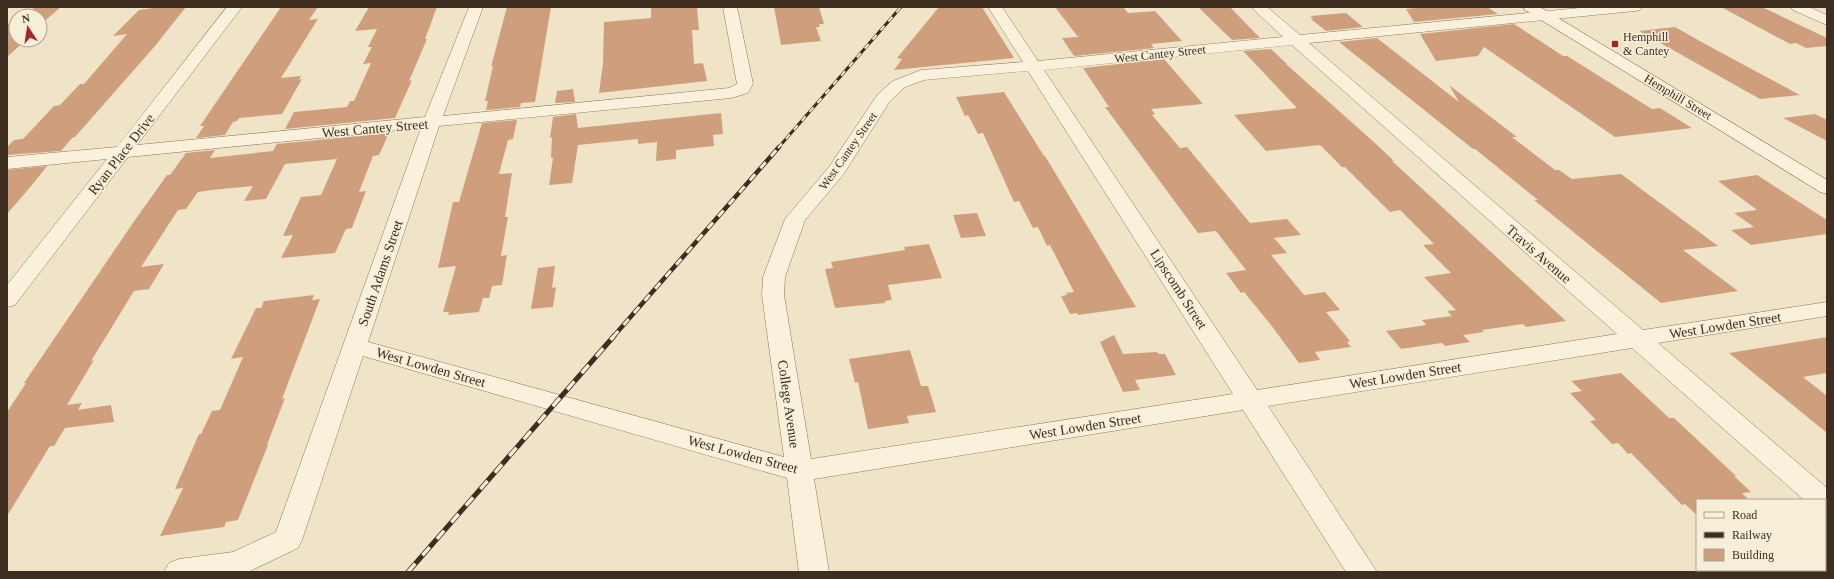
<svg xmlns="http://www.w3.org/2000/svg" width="1834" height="579" viewBox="0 0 1834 579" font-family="'Times New Roman',serif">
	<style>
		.building { fill: #cf9f7d }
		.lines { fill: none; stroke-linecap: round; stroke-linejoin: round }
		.street-casing { stroke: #8d765c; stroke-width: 1 }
		.secondary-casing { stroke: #6f573f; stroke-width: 1 }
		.street { fill: #faf1dc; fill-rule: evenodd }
		.secondary { fill: #faf1dc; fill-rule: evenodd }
		.rail-far2-casing { stroke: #3d2e20; stroke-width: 3 }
		.rail-far1-casing { stroke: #3d2e20; stroke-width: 4.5 }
		.rail-casing { stroke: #3d2e20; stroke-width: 5 }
		.rail-far2 { stroke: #f7eed8; stroke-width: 2; stroke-dasharray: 6; stroke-linecap: butt }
		.rail-far1 { stroke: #f7eed8; stroke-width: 3; stroke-dasharray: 8; stroke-linecap: butt }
		.rail { stroke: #f7eed8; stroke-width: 3.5; stroke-dasharray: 11; stroke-linecap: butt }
		.poi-dot { fill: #9e2a2b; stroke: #f7eed8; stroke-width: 1.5 }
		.labels { text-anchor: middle; stroke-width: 3; stroke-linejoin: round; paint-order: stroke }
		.far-poi-label { font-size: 12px; fill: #3d2e20; stroke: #f7eed8; text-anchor: start }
		.far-street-label { font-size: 12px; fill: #3d2e20; stroke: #f7eed8 }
		.street-label { font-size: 14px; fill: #3d2e20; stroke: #f7eed8 }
	</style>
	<rect width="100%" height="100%" fill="#f0e4c8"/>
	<g class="building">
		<path d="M35,7H61L41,24H43L40,27V16H18L25,10H31Z"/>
		<path d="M160,7H186L155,46L75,137L72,138L61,151L7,155V147L14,140L23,139L54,106L60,105L80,84H84L127,34L113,36L139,10Z"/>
		<path d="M281,7H318L309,20L318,19L281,78L301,76L299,80L302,79L282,114L239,118L237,121L233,122L225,135L196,138L204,126H200Z"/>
		<path d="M369,7H437L425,39H427L409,81L412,80L395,118L285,129L294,112L347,107L350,101H354L371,63L363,64L372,47H368L377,29L355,31Z"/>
		<path d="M507,7H551L535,102L521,103L520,107L486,110L488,101H485L493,66L491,67Z"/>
		<path d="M651,7H697L699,30H692L694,64L703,63L707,81L599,93L603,63L604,22L651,18Z"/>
		<path d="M774,7H819L824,24H819L820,27H816L821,41L781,45Z"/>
		<path d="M939,7H982L1014,58L894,70L902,59L897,58Z"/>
		<path d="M1055,7H1123L1128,13L1155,11L1182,41L1151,44L1154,48L1074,56L1062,38L1078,37Z"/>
		<path d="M1198,7H1230L1260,38L1232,40Z"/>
		<path d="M1425,7H1487L1498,14L1414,22L1406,9Z"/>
		<path d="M1721,7H1762L1827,38V46L1806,48L1796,43L1790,44Z"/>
		<path d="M1346,13L1363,27L1326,31L1311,19L1313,18L1310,16Z"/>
		<path d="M16,18V40H26L7,57V25Z"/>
		<path d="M1514,24L1563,56H1567L1652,109L1660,108L1692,128L1615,137L1484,47L1478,56L1436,61L1420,34Z"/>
		<path d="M1675,27L1707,45L1800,95L1760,99L1639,31Z"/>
		<path d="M1377,38L1459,102L1449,85L1517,137H1512L1555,170H1559L1572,179L1621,174L1718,246L1683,250L1738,291L1661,303L1534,200H1538L1475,149H1473L1339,42Z"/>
		<path d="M1271,49L1287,64H1286L1375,143L1394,161H1392L1566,321L1526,327L1523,324L1482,330L1484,332L1463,335L1470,342L1445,346L1442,343L1401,349L1386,331L1426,325L1422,320L1452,316L1447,311L1456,310L1424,277L1451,273L1423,245L1434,244L1400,210L1390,212L1345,167H1342L1320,145L1266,151L1234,115L1297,108L1243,51Z"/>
		<path d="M1164,59L1203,104L1151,109L1155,114L1152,115L1180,148L1187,147L1250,223L1287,219L1301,235L1274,238L1287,253L1271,255L1304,295L1325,292L1340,310L1326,312L1350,341L1347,342L1351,347L1315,352L1320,360L1299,363L1271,325L1244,292L1241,293L1226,273L1246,270L1216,231L1198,233L1105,107H1109L1083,68Z"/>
		<path d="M573,89L575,102L555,103L557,91Z"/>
		<path d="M1004,92L1044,156H1045L1136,307L1078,315L1077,313L1070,314L1061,296L1067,295L1066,293L1074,292L1050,245L1047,246L1038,227L1033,228L1019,201L1014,202L983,133L978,134L968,115L965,116L956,97Z"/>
		<path d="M721,113L723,134L713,135L714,146L676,150V159L656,161L657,142L638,144V139L578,145L572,183L549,185L553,158H551L552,137L550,138L553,117L576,114L578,128Z"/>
		<path d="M1815,114L1827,120V141L1783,118Z"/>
		<path d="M517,120L513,139L508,140L499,174L512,173L505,217H508L501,256L507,255L502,285L492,286L489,298H483L479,312L448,315L449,312H443L456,266L438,268L453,202H459L482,123Z"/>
		<path d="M389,133L379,155L373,156L359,192L366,191L352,228L346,229L335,253L281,258L293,235L283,236L301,197L321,195L337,159L285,164L266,199L244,201L253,186L212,190L198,192L186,209L178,210L141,267L164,264L149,289L134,291L91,361L94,360L67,405L82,403L78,410L111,405L114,422L65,428L54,446H50L7,516V412L26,383H24L135,220L167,175H170L186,153L215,150L210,158L273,151L277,144Z"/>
		<path d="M47,166L32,185L7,214V170Z"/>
		<path d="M1757,175L1827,220V234L1751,245L1731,230L1754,227L1734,213L1757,210L1718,181Z"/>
		<path d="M977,213L986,236L961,238L953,215Z"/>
		<path d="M929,244L942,278L888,285L892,300L885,301V303L835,308L825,269L833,268L831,262L905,250L904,247Z"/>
		<path d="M555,266L552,288L556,287L553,307L531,309L538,268Z"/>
		<path d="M314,295L312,300L320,299L282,399L285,398L267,445H268L238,520L226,522L224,527L160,536L183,488L175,489L199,434H201L212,411L220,410L243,357L231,359L256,308H261L264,301Z"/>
		<path d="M1114,335L1123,354L1157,352L1159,354H1165L1176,375L1135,380L1140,390L1123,392L1100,342Z"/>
		<path d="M1827,337V373L1803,377L1827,396V433L1729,353Z"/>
		<path d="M910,350L921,386H928L936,412L907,416L909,423L868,429L858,382L855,383L849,359Z"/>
		<path d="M1621,373L1669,418H1674L1736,476H1734L1751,492L1742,493L1749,500H1697V515L1685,504L1682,505L1631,453L1628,454L1618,443L1612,444L1590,421L1596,420L1570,393L1582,391L1571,381Z"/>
	</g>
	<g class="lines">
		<g class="street-casing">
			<g id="street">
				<path d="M227,7H242L137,145L425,117L469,7H483L443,116L729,88L737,84L723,7H737L753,84L748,93L731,98L439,126L368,342L784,457L762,295L763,277L785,219L829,167L878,94L893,81L921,70L1023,62L988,7H1002L1038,61L1283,37L1251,7H1267L1300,35L1590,7H1642L1640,10L1635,11L1309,43L1643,330L1827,302V316L1658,343L1827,488V509L1825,510V500H1804L1632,348L1268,406L1377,572H1346L1243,410L814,479L829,572H799L787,478L363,356L302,540L298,548L248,572H164L169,563L179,559L233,552L276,532L421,128L128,157L15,305L7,307V285L107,159L7,169V157L117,147ZM1292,45L1617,334L1257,390L1044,70ZM1028,71L1233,394L811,459L784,295L785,277L805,220L843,175L890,101L905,87L924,80Z"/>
				<path d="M1791,7H1809L1827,15V25L1793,10Z"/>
			</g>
		</g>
		<g class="secondary-casing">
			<path id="secondary" d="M1523,7H1540L1827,180V194L1820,192L1525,10Z"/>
		</g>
		<use href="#street" class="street"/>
		<use href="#secondary" class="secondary"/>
		<g class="rail-far2-casing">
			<path id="rail-far2" d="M778,148L901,7"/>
		</g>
		<g class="rail-far1-casing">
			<path id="rail-far1" d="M613,337L779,147"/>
		</g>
		<g class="rail-casing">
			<path id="rail" d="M408,572L614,336"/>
		</g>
		<use href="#rail-far2" class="rail-far2"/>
		<use href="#rail-far1" class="rail-far1"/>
		<use href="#rail" class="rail"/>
	</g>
	<rect class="poi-dot" x="1611" y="40" width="8" height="8" rx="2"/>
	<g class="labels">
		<g class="far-poi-label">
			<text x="1623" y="41">Hemphill<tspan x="1623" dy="14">&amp; Cantey</tspan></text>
		</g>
		<g class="far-street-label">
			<text transform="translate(1160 54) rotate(-6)" y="4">West Cantey Street</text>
			<text transform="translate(1678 97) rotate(31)" y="4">Hemphill Street</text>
			<text transform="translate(848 151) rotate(-55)" y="4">West Cantey Street</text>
		</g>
		<g class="street-label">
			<text transform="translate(375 128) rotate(-5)" y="5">West Cantey Street</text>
			<text transform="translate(121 154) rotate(-52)" y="5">Ryan Place Drive</text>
			<text transform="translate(1539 254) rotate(41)" y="5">Travis Avenue</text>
			<text transform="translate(380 273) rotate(-71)" y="5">South Adams Street</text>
			<text transform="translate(1179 289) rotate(57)" y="5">Lipscomb Street</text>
			<text transform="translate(1725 325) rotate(-9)" y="5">West Lowden Street</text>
			<text transform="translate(431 367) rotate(16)" y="5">West Lowden Street</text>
			<text transform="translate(1405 375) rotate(-9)" y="5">West Lowden Street</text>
			<text transform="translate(789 404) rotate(82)" y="5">College Avenue</text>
			<text transform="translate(1085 426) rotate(-9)" y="5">West Lowden Street</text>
			<text transform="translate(743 454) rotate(15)" y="5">West Lowden Street</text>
		</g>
	</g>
	<rect width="1834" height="579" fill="none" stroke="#3d2e20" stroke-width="16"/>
	<rect x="1696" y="499" width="130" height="72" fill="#f7eed8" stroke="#ada18e"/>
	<rect x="1704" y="512" width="20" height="6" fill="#faf1dc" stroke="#ada18e"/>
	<text x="1732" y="519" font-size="12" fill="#3d2e20">Road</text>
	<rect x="1704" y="532" width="20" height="6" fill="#3d2e20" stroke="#ada18e"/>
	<text x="1732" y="539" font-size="12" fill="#3d2e20">Railway</text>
	<rect x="1704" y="549" width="20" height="12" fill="#cf9f7d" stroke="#ada18e"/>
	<text x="1732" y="559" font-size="12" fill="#3d2e20">Building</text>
	<g transform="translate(28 28) rotate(348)"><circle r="19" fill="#f7eed8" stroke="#ada18e"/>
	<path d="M0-3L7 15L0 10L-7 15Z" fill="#9e2a2b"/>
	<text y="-6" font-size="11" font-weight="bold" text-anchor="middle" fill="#3d2e20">N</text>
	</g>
</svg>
